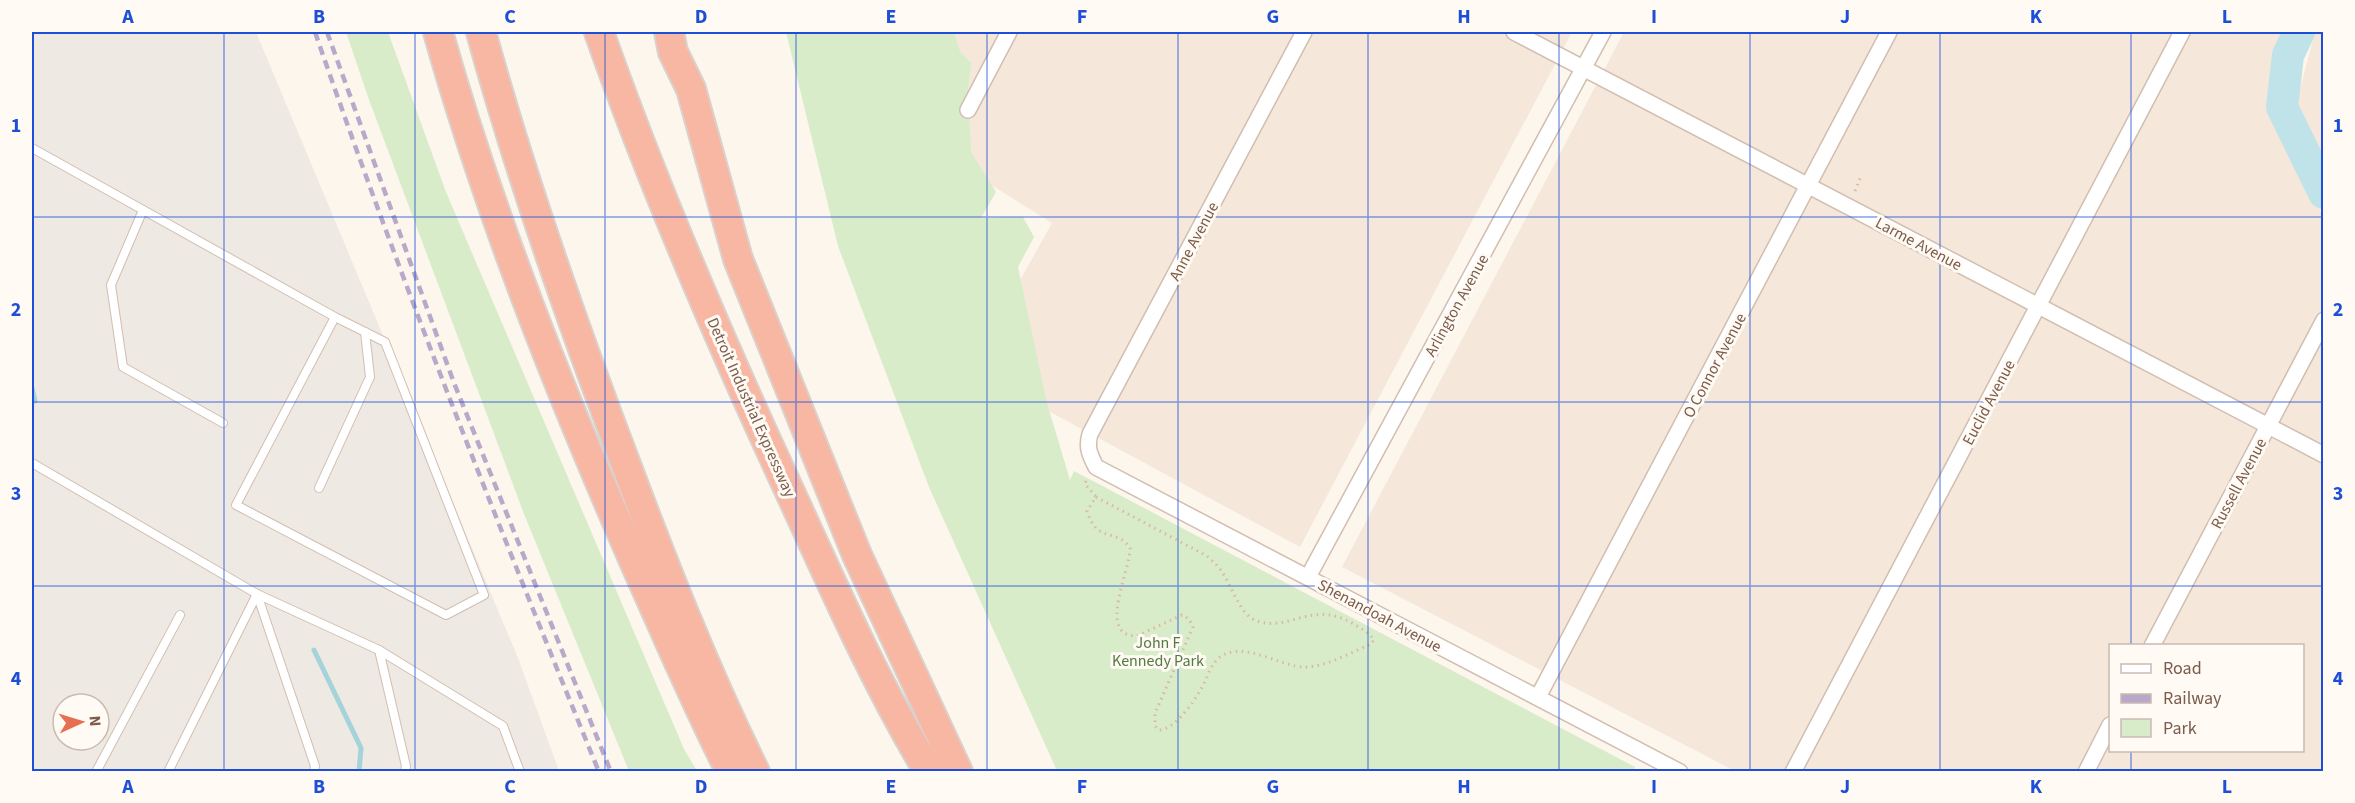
<svg xmlns="http://www.w3.org/2000/svg" width="2355" height="803" viewBox="0 0 2355 803" font-family="'Source Sans 3',sans-serif">
	<style>
		.residential { fill: #f5e8da; fill-rule: evenodd }
		.industrial { fill: #efe9e4; fill-rule: evenodd }
		.green { fill: #d8ecc9 }
		.lines { fill: none; stroke-linecap: round; stroke-linejoin: round }
		.stream { stroke: #a5d3da; stroke-width: 5 }
		.river { stroke: #bfe3e8; stroke-width: 32 }
		.service-casing { stroke: #d1beb0; stroke-width: 10 }
		.minor-casing { stroke: #d1beb0; stroke-width: 18 }
		.motorway-casing { stroke: #dad1cd; stroke-width: 32 }
		.path { stroke: #d9b8a5; stroke-width: 3; stroke-dasharray: 1.5 4.5; stroke-linecap: butt }
		.service { stroke: #fff; stroke-width: 8 }
		.minor { stroke: #fff; stroke-width: 15 }
		.motorway { stroke: #f7b7a3; stroke-width: 28 }
		.rail { stroke: #b9a8c9; stroke-width: 4.5; stroke-dasharray: 9 6; stroke-linecap: butt }
		.grid { fill: none; stroke: #1d4ed8; stroke-width: 1.5; stroke-opacity: 0.55 }
		.labels { text-anchor: middle; stroke-width: 6; stroke-linejoin: round; paint-order: stroke }
		.street-label { font-size: 16px; fill: #7a5c4d; stroke: #fffaf3 }
		.park-label { font-size: 16px; fill: #537a41; stroke: #fffaf3 }
		.neatline { fill: none; stroke: #1d4ed8; stroke-width: 2 }
		.grid-label { font-size: 20px; text-anchor: middle; font-weight: bold; fill: #1d4ed8 }
	</style>
	<rect width="100%" height="100%" fill="#fdf6ec"/>
	<g class="residential">
		<path d="M943,32H1572L1300,547L1041,407L1015,289L1052,223L961,166Z"/>
		<path d="M1624,32H2281L2274,102L2288,153L2323,216V771H1735L1342,567ZM2110,646H2302V750H2110Z"/>
		<path d="M2315,32H2323V159L2296,104Z"/>
	</g>
	<path class="industrial" d="M32,32H256L518,658L559,771H32ZM63,704H99V740H63Z"/>
	<g class="green">
		<path d="M346,32H388L446,192L684,749L697,771H629L524,514L368,97Z"/>
		<path d="M786,32H954L960,51L971,63L968,89L971,152L996,192L981,218L1023,217L1034,237L1018,267L1047,403L1070,480L1074,471L1635,767L1633,771H1057L929,487L838,246Z"/>
	</g>
	<g class="lines">
		<g class="stream">
			<path d="M32,388L35,401"/>
			<path d="M314,650L361,748L359,772"/>
		</g>
		<path class="river" d="M2299,32L2288,55L2282,107L2324,193"/>
		<g class="service-casing">
			<g id="service">
				<path d="M32,148L335,317L385,342L484,595L446,615L236,505L335,317"/>
				<path d="M143,210L111,285L123,367L223,423"/>
				<path d="M32,463L257,594L315,766L314,772"/>
				<path d="M319,488L370,377L365,332"/>
				<path d="M379,650L406,766L405,772"/>
				<path d="M96,772L180,615"/>
				<path d="M168,772L257,594L379,650L503,726L520,772"/>
			</g>
		</g>
		<g class="minor-casing">
			<g id="minor">
				<path d="M1304,32L1090,434C1086,448 1090,455 1096,467L1680,772"/>
				<path d="M1514,32L2324,455"/>
				<path d="M968,110L1009,32"/>
				<path d="M1308,577L1603,32"/>
				<path d="M2152,646L2324,320"/>
				<path d="M1538,697L1889,32"/>
				<path d="M1793,772L2182,32"/>
				<path d="M2086,772L2110,725"/>
			</g>
		</g>
		<g class="motorway-casing">
			<g id="motorway">
				<path d="M438,32C490,216 561,395 638,570C668,637 697,706 731,772"/>
				<path d="M481,32C521,178 571,320 625,462C664,566 705,671 755,772"/>
				<path d="M599,32C654,188 720,341 790,492C833,586 875,682 929,772"/>
				<path d="M669,32L673,52L691,89L738,259L857,555L958,772"/>
			</g>
		</g>
		<g class="path">
			<path d="M1855,191L1861,176"/>
			<path d="M1086,481L1085,484L1096,497"/>
			<path d="M1096,497L1207,556C1211,560 1216,564 1220,569C1231,583 1239,615 1257,621C1290,632 1311,600 1352,623C1360,628 1369,632 1374,640L1371,644C1352,652 1326,667 1305,667C1280,667 1244,640 1220,657C1210,665 1207,679 1201,689C1194,702 1174,730 1159,730L1155,726V713L1193,627L1189,619L1182,615L1137,636C1096,637 1131,569 1130,548C1116,527 1098,545 1087,511Z"/>
		</g>
		<use href="#service" class="service"/>
		<use href="#minor" class="minor"/>
		<use href="#motorway" class="motorway"/>
		<g class="rail">
			<path d="M315,32C401,282 499,527 599,772"/>
			<path d="M327,32L454,383L611,772"/>
		</g>
	</g>
	<path class="grid" d="M224,32V772M415,32V772M605,32V772M796,32V772M987,32V772M1178,32V772M1368,32V772M1559,32V772M1750,32V772M1940,32V772M2131,32V646M32,217H2324M32,402H2324M32,586H2324M2131,750V772"/>
	<g class="labels">
		<g class="street-label">
			<text transform="translate(1193 241) rotate(-62)" y="6">Anne Avenue</text>
			<text transform="translate(1919 243) rotate(28)" y="6">Larme Avenue</text>
			<text transform="translate(1456 305) rotate(-61)" y="6">Arlington Avenue</text>
			<text transform="translate(1714 365) rotate(-62)" y="6">O Connor Avenue</text>
			<text transform="translate(1988 402) rotate(-62)" y="6">Euclid Avenue</text>
			<text transform="translate(752 407) rotate(66)" y="6">Detroit Industrial Expressway</text>
			<text transform="translate(2238 483) rotate(-62)" y="6">Russell Avenue</text>
			<text transform="translate(1380 615) rotate(28)" y="6">Shenandoah Avenue</text>
		</g>
		<g class="park-label">
			<text x="1158" y="648">John F<tspan x="1158" dy="18">Kennedy Park</tspan></text>
		</g>
	</g>
	<rect width="2355" height="803" fill="none" stroke="#fffaf3" stroke-width="66"/>
	<rect x="2109" y="644" width="195" height="108" fill="#fffaf3" stroke="#cabbb1" stroke-width="1.5"/>
	<rect x="2121" y="664" width="30" height="9" fill="#ffffff" stroke="#cabbb1" stroke-width="1.5"/>
	<text x="2163" y="674" font-size="18" fill="#7a5c4d">Road</text>
	<rect x="2121" y="694" width="30" height="9" fill="#b9a8c9" stroke="#cabbb1" stroke-width="1.5"/>
	<text x="2163" y="704" font-size="18" fill="#7a5c4d">Railway</text>
	<rect x="2121" y="719" width="30" height="18" fill="#d8ecc9" stroke="#cabbb1" stroke-width="1.5"/>
	<text x="2163" y="734" font-size="18" fill="#7a5c4d">Park</text>
	<g transform="translate(81 722) rotate(86)"><circle r="28" fill="#fffaf3" stroke="#cabbb1" stroke-width="1.5"/>
	<path d="M0-4.5L10 22L0 15L-10 22Z" fill="#e76f51"/>
	<text y="-9" font-size="16" font-weight="bold" text-anchor="middle" fill="#7a5c4d">N</text>
	</g>
	<rect x="33" y="33" width="2289" height="737" class="neatline"/>
	<g class="grid-label">
		<text x="128" y="23">A</text>
		<text x="319" y="23">B</text>
		<text x="510" y="23">C</text>
		<text x="701" y="23">D</text>
		<text x="891" y="23">E</text>
		<text x="1082" y="23">F</text>
		<text x="1273" y="23">G</text>
		<text x="1464" y="23">H</text>
		<text x="1654" y="23">I</text>
		<text x="1845" y="23">J</text>
		<text x="2036" y="23">K</text>
		<text x="2227" y="23">L</text>
		<text x="16" y="132">1</text>
		<text x="2338" y="132">1</text>
		<text x="16" y="316">2</text>
		<text x="2338" y="316">2</text>
		<text x="16" y="500">3</text>
		<text x="2338" y="500">3</text>
		<text x="16" y="685">4</text>
		<text x="2338" y="685">4</text>
		<text x="128" y="793">A</text>
		<text x="319" y="793">B</text>
		<text x="510" y="793">C</text>
		<text x="701" y="793">D</text>
		<text x="891" y="793">E</text>
		<text x="1082" y="793">F</text>
		<text x="1273" y="793">G</text>
		<text x="1464" y="793">H</text>
		<text x="1654" y="793">I</text>
		<text x="1845" y="793">J</text>
		<text x="2036" y="793">K</text>
		<text x="2227" y="793">L</text>
	</g>
</svg>
